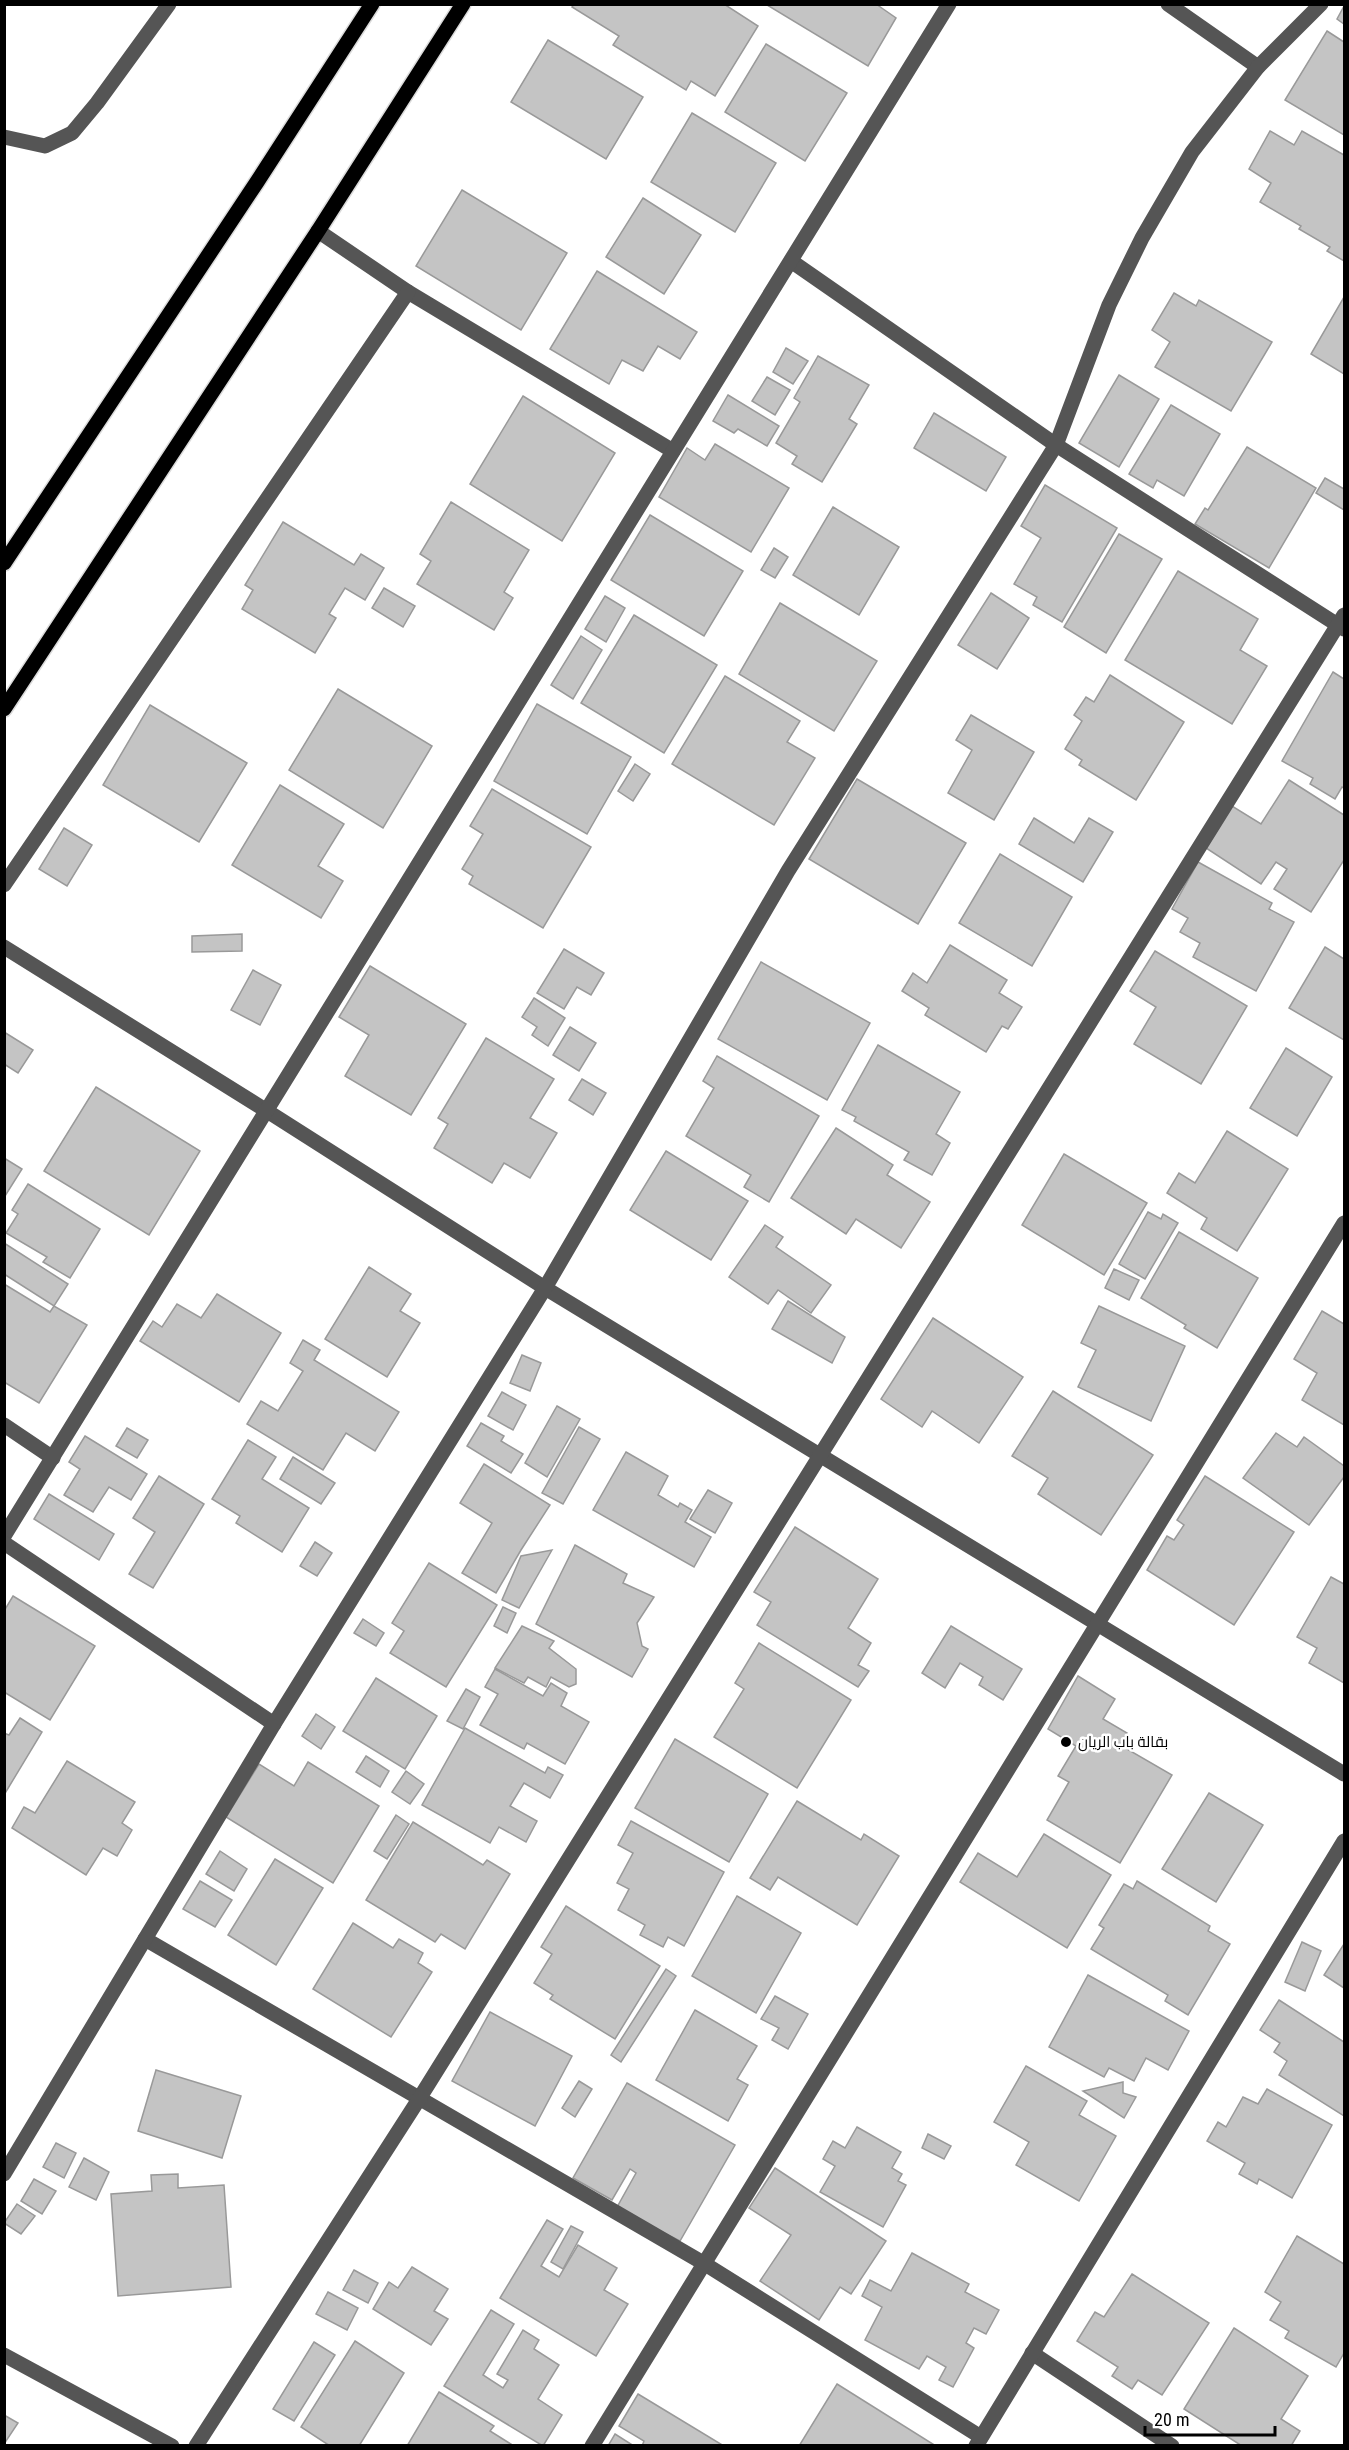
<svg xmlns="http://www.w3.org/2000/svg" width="1349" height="2450" viewBox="0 0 1349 2450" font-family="'Roboto Condensed',Cairo,sans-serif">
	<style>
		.building { fill: #c4c4c4; stroke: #999; stroke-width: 1.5 }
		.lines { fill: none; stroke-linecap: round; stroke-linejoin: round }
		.major-casing { stroke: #dbdbdb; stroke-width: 18 }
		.minor { stroke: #555; stroke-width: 15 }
		.major { stroke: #000; stroke-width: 15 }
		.poi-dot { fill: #000; stroke: #fff; stroke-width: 2 }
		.labels { text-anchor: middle; stroke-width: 5; stroke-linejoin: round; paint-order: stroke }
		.poi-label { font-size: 15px; fill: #000; stroke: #fff; text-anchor: start }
	</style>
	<rect width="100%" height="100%" fill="#fff"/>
	<g class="building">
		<path d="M574,4H724L758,26L715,96L691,81L686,90L613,45L619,36L572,7Z"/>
		<path d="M876,4L896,18L868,66L767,5Z"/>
		<path d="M1344,6V24L1337,19Z"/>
		<path d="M1327,31L1344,42V135L1285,100Z"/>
		<path d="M548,40L643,97L606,159L511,102Z"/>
		<path d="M766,44L847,93L805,161L725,112Z"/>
		<path d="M692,113L776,163L735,232L651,182Z"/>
		<path d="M1270,131L1294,145L1302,131L1344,155V261L1327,251L1330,247L1299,229L1301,226L1260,202L1271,183L1249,169Z"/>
		<path d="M462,190L567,253L521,330L416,266Z"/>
		<path d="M643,198L701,235L664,294L606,257Z"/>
		<path d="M597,271L697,332L680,359L658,346L643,371L622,360L609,384L550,349Z"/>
		<path d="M1174,293L1196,306L1199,300L1272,342L1231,411L1155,367L1170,342L1152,330Z"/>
		<path d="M1344,297V374L1311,354Z"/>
		<path d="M786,348L808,361L793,384L773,372Z"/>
		<path d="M818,356L869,385L849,419L857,424L822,482L792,464L797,456L776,443L800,402L794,398Z"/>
		<path d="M1119,375L1159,399L1119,467L1079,443Z"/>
		<path d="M767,377L790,390L775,415L752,401Z"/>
		<path d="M728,395L779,426L767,446L738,429L734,433L713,421Z"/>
		<path d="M523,396L615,453L562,541L470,484Z"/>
		<path d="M1171,405L1220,434L1184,496L1157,480L1153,488L1129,474Z"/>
		<path d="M934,413L1006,457L986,491L914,448Z"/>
		<path d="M715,444L789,488L751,552L659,497L687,448L705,460Z"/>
		<path d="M1247,447L1316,488L1269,568L1195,524L1205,508L1208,510Z"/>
		<path d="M1325,478L1344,489V510L1316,493Z"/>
		<path d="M1045,485L1117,528L1062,622L1033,605L1037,597L1014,584L1041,538L1021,526Z"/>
		<path d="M451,502L529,550L504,592L513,598L494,630L417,584L431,561L420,554Z"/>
		<path d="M833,507L899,547L859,615L793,575Z"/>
		<path d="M650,515L743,571L704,636L611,580Z"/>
		<path d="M283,522L354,565L361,554L384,568L365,600L345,588L329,614L336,618L315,653L242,609L253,590L245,585Z"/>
		<path d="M1119,534L1162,559L1106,653L1064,627Z"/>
		<path d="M774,548L788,557L775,578L761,570Z"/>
		<path d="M1178,571L1258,619L1240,650L1267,666L1232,724L1125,660Z"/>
		<path d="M384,588L415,606L403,627L372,608Z"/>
		<path d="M991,593L1029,618L997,669L958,645Z"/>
		<path d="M605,596L625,608L606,642L585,629Z"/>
		<path d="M780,603L877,661L834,731L739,674Z"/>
		<path d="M634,615L717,665L664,753L581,703Z"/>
		<path d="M581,636L602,650L573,699L551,685Z"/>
		<path d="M1333,672L1344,679V788L1342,787L1335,799L1310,784L1313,778L1282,761Z"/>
		<path d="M1110,675L1184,722L1136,800L1079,765L1082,760L1065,749L1082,721L1074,715L1086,697L1094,702Z"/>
		<path d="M725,676L800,721L787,742L815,758L774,825L672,764Z"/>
		<path d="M338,689L432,746L383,828L289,770Z"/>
		<path d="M537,704L631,757L587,834L494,781Z"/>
		<path d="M150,705L247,763L199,842L103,785Z"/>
		<path d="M971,715L1034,752L994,820L948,793L972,750L956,740Z"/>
		<path d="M635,764L650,774L633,801L618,791Z"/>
		<path d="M857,779L966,843L918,924L809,859Z"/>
		<path d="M1289,780L1344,815V860L1311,912L1274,889L1287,869L1276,862L1261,884L1206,848L1232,806L1261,824Z"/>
		<path d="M280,785L344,824L318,866L343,881L321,918L232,865Z"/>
		<path d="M492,789L591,847L543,928L469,884L473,876L462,869L483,834L470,826Z"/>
		<path d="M1034,818L1074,843L1089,818L1113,832L1083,882L1019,844Z"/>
		<path d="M64,828L92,845L67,886L39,869Z"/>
		<path d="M1000,854L1072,897L1032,966L959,923Z"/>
		<path d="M1198,862L1272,903L1269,909L1294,922L1256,991L1193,957L1200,943L1180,932L1188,918L1172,909Z"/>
		<path d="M242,934V951L192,952V936Z"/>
		<path d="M950,945L1007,980L999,993L1022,1007L1008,1029L1002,1026L986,1052L925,1015L929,1008L902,991L913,973L927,983Z"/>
		<path d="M1325,947L1344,959V1040L1289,1008Z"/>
		<path d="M564,949L604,973L591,995L577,987L564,1009L537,993Z"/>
		<path d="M1155,951L1247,1006L1201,1084L1134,1044L1156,1007L1130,991Z"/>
		<path d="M761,962L870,1023L827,1100L718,1039Z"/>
		<path d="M370,966L466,1024L411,1115L345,1076L369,1035L339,1017Z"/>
		<path d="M253,970L281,985L260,1025L231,1010Z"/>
		<path d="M534,998L565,1018L548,1046L532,1035L537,1027L522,1017Z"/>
		<path d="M570,1027L596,1043L579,1071L553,1055Z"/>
		<path d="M4,1032L33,1050L18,1073L4,1064Z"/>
		<path d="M486,1038L554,1079L530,1118L557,1133L530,1178L504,1163L492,1183L434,1148L448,1124L438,1118Z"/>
		<path d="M878,1045L960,1092L936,1134L950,1143L932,1175L904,1160L909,1152L854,1121L856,1117L842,1110Z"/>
		<path d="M1286,1048L1332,1077L1297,1136L1250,1108Z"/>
		<path d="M717,1056L819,1116L769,1202L744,1187L751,1175L686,1136L714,1088L703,1081Z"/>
		<path d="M582,1079L606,1093L593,1115L569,1100Z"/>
		<path d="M96,1087L200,1151L149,1235L44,1171Z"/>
		<path d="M836,1128L893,1165L887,1175L930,1202L901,1248L856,1219L846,1234L791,1198Z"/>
		<path d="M1227,1131L1288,1169L1237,1251L1201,1229L1207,1218L1167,1193L1179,1173L1195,1183Z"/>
		<path d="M666,1151L748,1201L711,1260L630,1210Z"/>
		<path d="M1064,1154L1147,1203L1104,1275L1022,1225Z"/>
		<path d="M4,1158L22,1169L5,1196L4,1195Z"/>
		<path d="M28,1184L100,1229L70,1278L43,1262L47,1257L6,1233L18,1214L12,1210Z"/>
		<path d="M1148,1212L1161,1219L1163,1214L1178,1223L1145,1279L1119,1264Z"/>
		<path d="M765,1225L783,1237L776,1247L831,1285L811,1313L778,1290L768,1304L729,1277Z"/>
		<path d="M1179,1232L1258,1278L1217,1348L1184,1328L1186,1325L1141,1298Z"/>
		<path d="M4,1243L68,1284L54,1306L4,1274Z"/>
		<path d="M369,1267L411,1294L400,1311L420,1323L387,1377L325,1339Z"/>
		<path d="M1114,1269L1139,1280L1129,1300L1105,1288Z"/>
		<path d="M4,1284L50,1312L54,1306L87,1325L39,1403L4,1382Z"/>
		<path d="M217,1294L281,1333L239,1402L140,1341L153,1321L162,1327L177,1304L201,1318Z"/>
		<path d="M788,1301L845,1337L832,1363L772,1329Z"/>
		<path d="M1099,1306L1185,1346L1151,1421L1078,1387L1096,1350L1081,1343Z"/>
		<path d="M1322,1311L1344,1324V1425L1302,1400L1317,1373L1294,1359Z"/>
		<path d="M933,1318L1023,1377L979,1443L932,1411L922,1427L881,1399Z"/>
		<path d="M303,1340L320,1350L314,1360L399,1412L375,1451L346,1433L323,1470L247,1424L261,1401L278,1411L303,1371L290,1363Z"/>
		<path d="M522,1355L541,1363L530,1391L510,1383Z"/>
		<path d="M1053,1391L1153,1455L1101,1535L1038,1494L1048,1478L1012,1456Z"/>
		<path d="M502,1392L526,1405L513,1430L488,1416Z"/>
		<path d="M557,1406L580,1419L547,1477L525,1463Z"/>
		<path d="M481,1423L504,1436L501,1441L523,1454L511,1473L467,1446Z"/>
		<path d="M579,1427L600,1439L563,1504L542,1493Z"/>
		<path d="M127,1428L148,1440L137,1458L116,1446Z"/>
		<path d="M1276,1433L1297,1447L1304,1437L1344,1466V1477L1309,1525L1243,1478Z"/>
		<path d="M85,1436L147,1474L131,1500L109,1487L93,1512L64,1495L80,1469L69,1462Z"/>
		<path d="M248,1440L276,1457L262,1479L309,1508L282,1552L236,1523L240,1516L212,1499Z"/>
		<path d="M626,1452L668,1476L658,1495L678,1507L680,1503L692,1510L685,1522L711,1537L694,1567L593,1510Z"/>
		<path d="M293,1457L335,1483L321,1504L280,1479Z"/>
		<path d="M484,1464L550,1505L521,1550L496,1593L462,1573L492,1523L460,1503Z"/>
		<path d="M159,1476L204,1504L153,1588L129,1574L155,1532L133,1518Z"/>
		<path d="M1205,1476L1294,1532L1234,1625L1147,1570L1167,1536L1174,1540L1184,1525L1177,1520Z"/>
		<path d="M708,1490L732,1503L715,1533L690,1519Z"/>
		<path d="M49,1494L114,1534L99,1560L34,1519Z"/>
		<path d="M795,1527L878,1579L848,1628L871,1643L858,1665L869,1671L858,1687L757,1625L771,1602L754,1592Z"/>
		<path d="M315,1542L332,1553L317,1576L300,1566Z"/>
		<path d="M575,1545L627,1574L623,1583L654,1597L637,1623L642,1646L648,1649L632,1677L536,1624Z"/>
		<path d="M552,1550L519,1608L502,1600L521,1556Z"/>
		<path d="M429,1563L497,1605L446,1687L390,1653L404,1631L392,1623Z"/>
		<path d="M1331,1577L1344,1584V1683L1309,1663L1317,1648L1297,1637Z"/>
		<path d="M13,1596L95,1646L50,1720L4,1692V1611Z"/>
		<path d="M503,1607L516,1613L507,1633L494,1626Z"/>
		<path d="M363,1619L384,1633L376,1646L354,1633Z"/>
		<path d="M522,1626L554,1641L549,1648L576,1669V1684L569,1687L551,1677L546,1687L528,1677L524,1683L495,1668Z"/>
		<path d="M951,1626L1022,1669L1003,1700L979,1685L983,1677L960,1663L945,1688L922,1673Z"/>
		<path d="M759,1643L851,1700L797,1788L714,1737L744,1689L735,1683Z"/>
		<path d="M495,1669L543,1696L551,1683L567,1693L561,1706L589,1722L565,1764L527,1743L524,1749L480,1725L498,1694L485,1687Z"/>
		<path d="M1078,1676L1115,1699L1103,1719L1127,1733L1120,1745L1172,1775L1120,1863L1047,1820L1069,1782L1058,1776L1076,1746L1048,1729Z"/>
		<path d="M376,1678L437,1716L405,1769L343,1731Z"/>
		<path d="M466,1689L480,1697L463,1729L447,1721Z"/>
		<path d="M316,1714L335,1727L321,1749L302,1736Z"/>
		<path d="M20,1718L42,1732L4,1795V1733L9,1735Z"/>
		<path d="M465,1728L545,1773L548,1767L563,1775L550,1798L524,1783L510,1806L537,1821L526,1842L499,1827L490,1843L422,1805Z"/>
		<path d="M675,1739L768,1794L729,1862L635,1808Z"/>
		<path d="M366,1756L389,1771L380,1787L356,1772Z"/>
		<path d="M67,1761L135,1802L122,1823L132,1830L117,1856L103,1848L86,1875L12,1828L24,1807L35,1813Z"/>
		<path d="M308,1762L379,1806L333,1883L226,1817L259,1764L294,1786Z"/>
		<path d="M406,1771L424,1784L410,1804L392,1792Z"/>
		<path d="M1209,1793L1263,1825L1216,1902L1162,1869Z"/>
		<path d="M797,1801L861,1840L864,1834L899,1856L857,1925L778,1877L770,1890L750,1878Z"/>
		<path d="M396,1815L409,1824L387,1859L374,1851Z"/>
		<path d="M631,1821L724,1872L684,1946L668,1937L663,1947L640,1935L645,1925L618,1910L629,1889L617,1883L633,1853L618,1845Z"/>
		<path d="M413,1822L483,1865L487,1860L510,1874L465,1949L441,1934L435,1942L366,1900Z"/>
		<path d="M1044,1834L1111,1875L1067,1948L960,1882L978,1853L1017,1877Z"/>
		<path d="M220,1851L247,1869L234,1891L206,1874Z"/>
		<path d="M275,1859L323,1888L276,1965L228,1935Z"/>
		<path d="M200,1881L232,1900L215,1927L183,1909Z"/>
		<path d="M1137,1881L1210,1926L1208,1931L1230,1944L1188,2015L1165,2001L1168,1995L1091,1949L1104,1928L1099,1925L1124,1884L1133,1889Z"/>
		<path d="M737,1896L801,1933L756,2013L692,1976Z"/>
		<path d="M566,1906L660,1966L615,2039L550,1999L553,1995L534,1983L552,1954L541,1947Z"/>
		<path d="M353,1923L393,1948L399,1939L423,1953L418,1963L432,1972L391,2037L313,1989Z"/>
		<path d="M1302,1942L1321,1951L1305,1991L1285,1982Z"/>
		<path d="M1344,1944V1988L1324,1975Z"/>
		<path d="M666,1969L676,1976L621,2062L611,2055Z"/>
		<path d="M1088,1975L1189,2031L1168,2070L1146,2058L1134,2081L1109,2068L1104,2077L1049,2047Z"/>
		<path d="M775,1996L808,2014L788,2049L772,2040L779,2028L761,2019Z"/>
		<path d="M1279,2000L1344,2042V2116L1279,2075L1287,2061L1274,2052L1280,2043L1260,2030Z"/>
		<path d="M695,2010L757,2046L737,2079L748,2085L728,2121L656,2080Z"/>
		<path d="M490,2012L572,2056L535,2126L452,2081Z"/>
		<path d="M1026,2066L1087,2101L1079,2115L1116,2136L1079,2201L1016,2165L1029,2142L994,2122Z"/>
		<path d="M156,2070L241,2096L222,2158L138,2131Z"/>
		<path d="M579,2081L592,2089L575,2117L562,2108Z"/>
		<path d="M1123,2082V2093L1136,2097L1124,2118L1083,2091Z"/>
		<path d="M627,2083L735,2145L680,2241L616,2209L636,2173L630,2169L612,2200L573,2178Z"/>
		<path d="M1267,2089L1332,2125L1292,2198L1259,2179L1257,2184L1239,2174L1245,2163L1207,2141L1218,2122L1226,2127L1243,2097L1258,2104Z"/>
		<path d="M857,2127L901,2152L892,2168L902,2174L898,2181L906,2185L883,2227L820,2192L835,2166L823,2159L833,2141L845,2148Z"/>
		<path d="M928,2134L951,2146L944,2159L922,2148Z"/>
		<path d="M56,2143L76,2153L64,2178L43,2167Z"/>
		<path d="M84,2158L109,2172L96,2200L69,2187Z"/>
		<path d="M775,2168L886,2241L851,2294L840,2287L819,2320L760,2281L791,2235L749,2208Z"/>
		<path d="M178,2174V2188L224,2185L231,2287L118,2296L111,2194L152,2191L151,2175Z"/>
		<path d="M34,2179L56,2191L42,2214L21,2201Z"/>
		<path d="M17,2204L35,2216L21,2234L4,2223Z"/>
		<path d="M547,2220L563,2229L541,2266L559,2277L578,2245L617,2268L604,2290L628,2304L596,2356L500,2298Z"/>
		<path d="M571,2226L583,2232L563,2269L551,2262Z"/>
		<path d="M1297,2236L1344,2264V2353L1336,2367L1285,2338L1289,2331L1270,2320L1281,2302L1265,2292Z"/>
		<path d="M912,2253L969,2284L965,2292L999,2310L986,2334L974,2328L966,2343L974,2348L953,2387L939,2380L946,2367L927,2356L919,2369L865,2340L882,2307L862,2296L870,2280L891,2291Z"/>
		<path d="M412,2267L448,2289L434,2311L448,2319L431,2345L373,2309L389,2282L398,2288Z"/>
		<path d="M354,2270L378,2283L368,2303L343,2290Z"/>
		<path d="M1132,2274L1209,2323L1162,2395L1138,2380L1132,2389L1112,2376L1118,2367L1077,2341L1095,2312L1104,2317Z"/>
		<path d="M328,2292L358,2308L347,2330L316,2314Z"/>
		<path d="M491,2310L514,2324L483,2375L503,2388L508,2380L497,2374L523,2330L539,2340L534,2349L559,2365L538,2399L562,2415L543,2446L444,2386Z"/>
		<path d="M1234,2328L1308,2376L1281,2419L1300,2431L1291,2446H1242L1184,2409Z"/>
		<path d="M355,2341L404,2373L359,2446H330L301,2427Z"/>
		<path d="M314,2342L335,2355L294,2421L273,2409Z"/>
		<path d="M837,2384L936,2446H799Z"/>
		<path d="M439,2392L494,2426L490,2431L514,2446H407Z"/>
		<path d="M638,2394L724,2446H642L644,2441L619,2426Z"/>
		<path d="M4,2415L18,2423L4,2444Z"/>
		<path d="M615,2434L634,2446H608Z"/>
	</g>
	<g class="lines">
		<g class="major-casing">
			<g id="major">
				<path d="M4,563L257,182L372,4"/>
				<path d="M4,709L318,231L463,4"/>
			</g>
		</g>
		<g class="minor">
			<path d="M1168,4L1258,67"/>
			<path d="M4,137L45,146L72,133L97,103L169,4"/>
			<path d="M318,231L408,292L673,451"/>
			<path d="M791,261L1056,445L1344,629"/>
			<path d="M4,885L408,292"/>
			<path d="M4,947L267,1111L545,1288L1344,1774"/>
			<path d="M4,1425L53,1458"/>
			<path d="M4,1536L949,4"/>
			<path d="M4,1543L274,1724"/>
			<path d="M145,1939L705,2264L981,2437"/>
			<path d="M4,2174L274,1724L545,1288L788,871L1056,445L1109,305L1142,238L1192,152L1258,67L1321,4"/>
			<path d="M1032,2353L1172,2446"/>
			<path d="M4,2355L172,2446"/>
			<path d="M196,2446L419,2099L1344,615"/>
			<path d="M592,2446L1344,1223"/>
			<path d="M976,2446L1344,1841"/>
		</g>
		<use href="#major" class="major"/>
	</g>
	<circle class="poi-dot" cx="1066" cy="1742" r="6"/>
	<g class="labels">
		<g class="poi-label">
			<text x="1078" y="1747">بقالة باب الريان</text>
		</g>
	</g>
	<rect width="1349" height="2450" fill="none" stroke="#000000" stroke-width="12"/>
	<path d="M1145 2426v9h130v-9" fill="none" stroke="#000000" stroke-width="3"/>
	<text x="1154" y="2426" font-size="18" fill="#000000" stroke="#ffffff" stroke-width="4.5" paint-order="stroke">20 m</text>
</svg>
